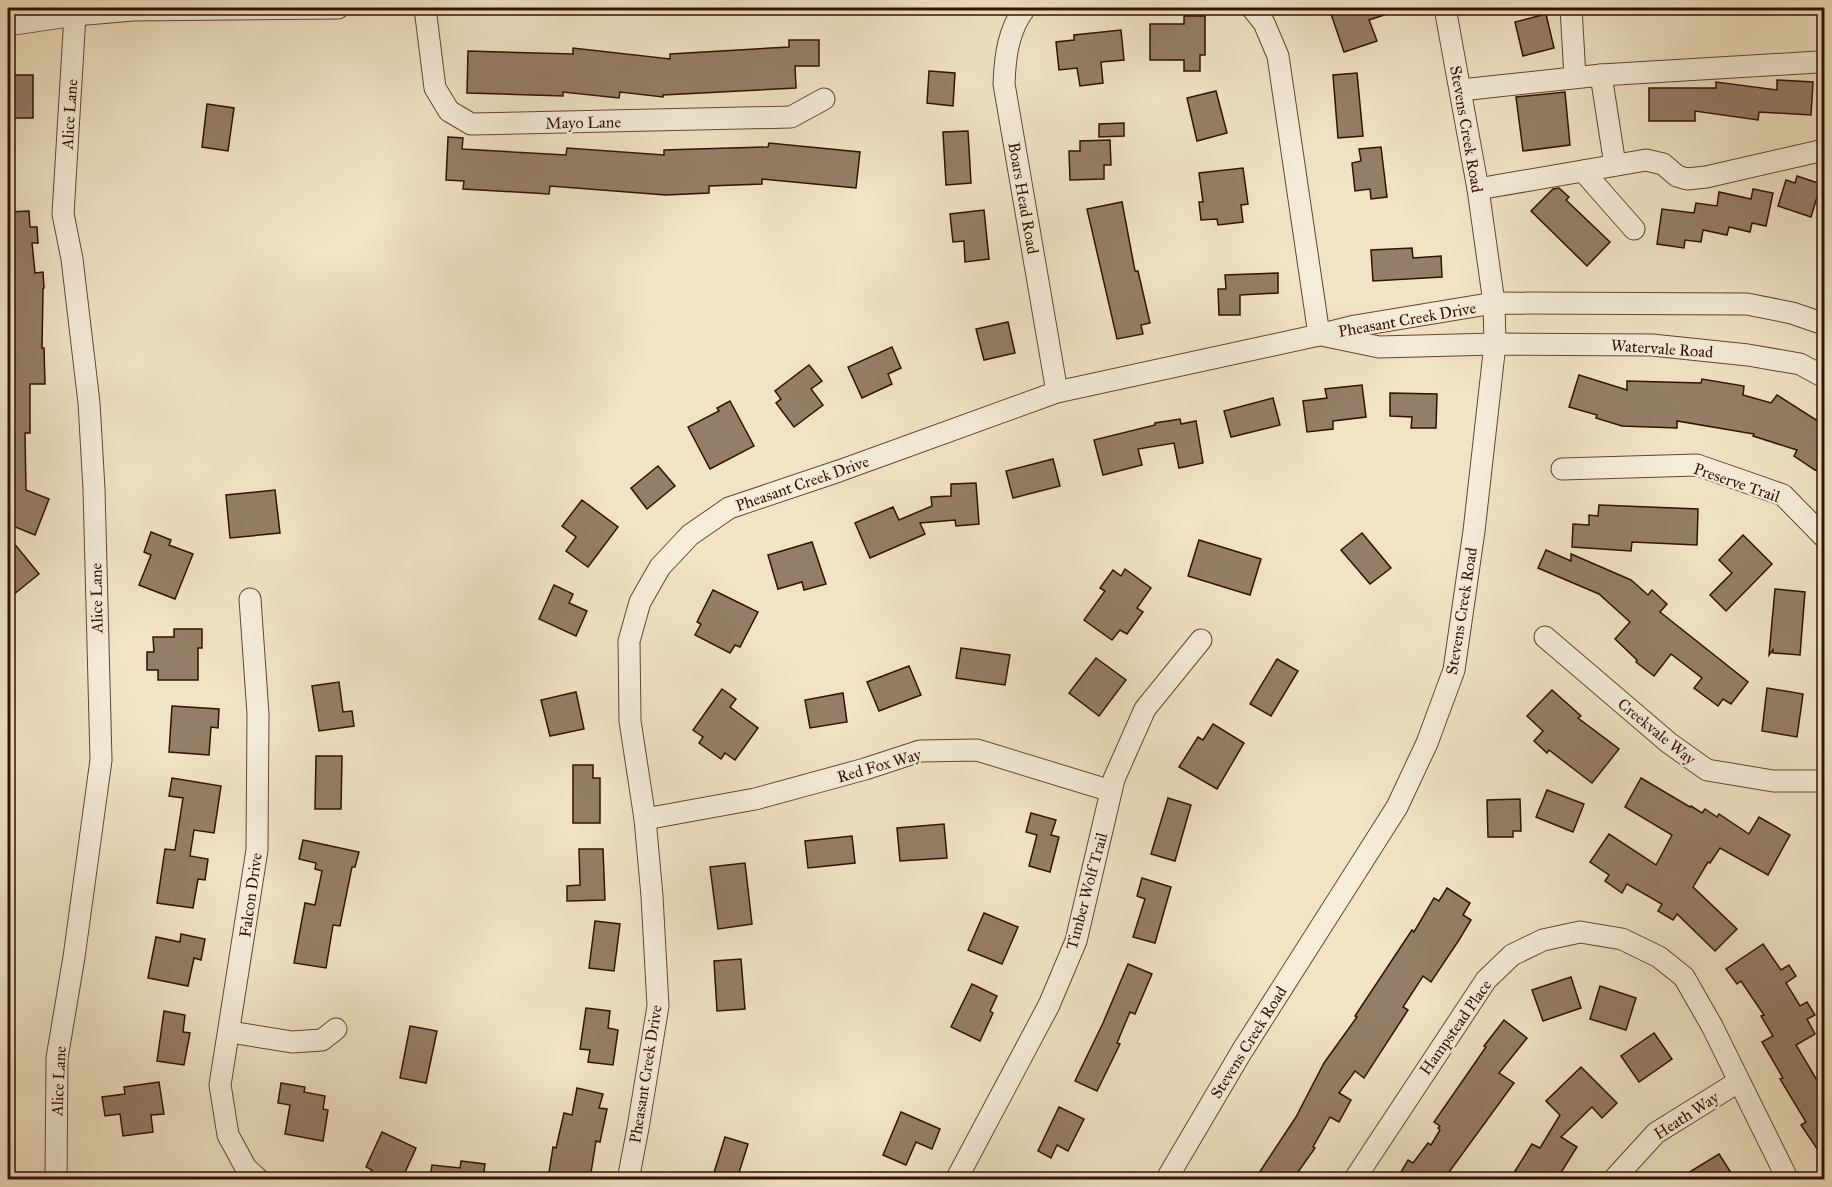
<svg xmlns="http://www.w3.org/2000/svg" width="1832" height="1187" viewBox="0 0 1832 1187" font-family="'IM FELL Great Primer',serif">
	<style>
		.building { fill: #957e67; stroke: #321002; stroke-width: 1.5 }
		.lines { fill: none; stroke-linecap: round; stroke-linejoin: round }
		.minor-casing { stroke: #624532; stroke-width: 23 }
		.minor { stroke: #f6edd9; stroke-width: 21 }
		.labels { text-anchor: middle; stroke-width: 4.5; stroke-linejoin: round; paint-order: stroke }
		.street-label { font-size: 16px; fill: #321002; stroke: #f6edd9 }
	</style>
	<rect width="100%" height="100%" fill="#f1e4c4"/>
	<filter id="stains"><feTurbulence type="fractalNoise" baseFrequency=".00333" numOctaves="4"/><feColorMatrix values="0 0 0 0 .2 0 0 0 0 .09 0 0 0 0 .02 0 0 0 .5 -.17"/></filter>
	<radialGradient id="worn" r=".72"><stop offset=".6" stop-color="#630" stop-opacity="0"/><stop offset="1" stop-color="#630" stop-opacity=".3"/></radialGradient>
	<g class="building">
		<path d="M1329,8H1398L1399,10L1369,20L1377,41L1344,52Z"/>
		<path d="M1546,14L1554,48L1523,56L1515,22Z"/>
		<path d="M1184,16H1205V55H1200V71H1184V60H1150V24H1184Z"/>
		<path d="M1121,30L1124,60L1101,62L1103,83L1080,86L1077,68L1059,70L1056,42L1074,40V35Z"/>
		<path d="M789,40H819V66H795L796,88L663,95V97L620,92L619,98L563,92V96L467,93L468,51L573,54V48L670,59V54L789,47Z"/>
		<path d="M929,71L955,73L953,106L927,103Z"/>
		<path d="M1357,73L1363,136L1338,138L1333,75Z"/>
		<rect x="8" y="75" width="25" height="43"/>
		<path d="M1777,80L1813,82L1811,115L1759,112L1758,120L1695,111V121H1649V88H1716V82L1777,90Z"/>
		<path d="M1216,91L1227,133L1197,141L1187,98Z"/>
		<path d="M1565,92L1570,145L1523,151L1516,97Z"/>
		<path d="M207,104L234,108L228,151L202,147Z"/>
		<path d="M1124,123V136L1099,137V124Z"/>
		<path d="M968,131L971,183L946,185L943,132Z"/>
		<path d="M448,137L463,138L462,149L566,155L567,148L664,155V150L768,147L769,143L860,152L856,188L762,179V184L709,186V193L666,195L550,186L549,194L463,189L464,181L446,180Z"/>
		<path d="M1110,140L1111,165H1104V179L1070,180L1069,151H1080V141Z"/>
		<path d="M1381,147L1387,197L1371,199L1370,189L1355,191L1352,163L1361,161L1359,149Z"/>
		<path d="M1243,168L1248,204L1241,205L1243,222L1218,225L1217,219L1201,220L1199,202H1203L1199,173Z"/>
		<path d="M1797,176L1821,184L1811,217L1778,206L1786,180L1795,183Z"/>
		<path d="M1559,188L1569,197L1566,200L1610,242L1587,266L1531,211L1553,189Z"/>
		<path d="M1753,189L1773,193L1766,226L1752,223L1750,232L1729,227L1727,235L1703,230L1701,242L1685,240L1684,248L1657,244L1662,209L1694,213L1696,203L1717,206L1719,192L1751,199Z"/>
		<path d="M1122,202L1135,271H1138L1150,323L1141,325L1143,334L1117,339L1087,209Z"/>
		<path d="M984,210L989,259L965,262L964,241L953,242L950,214Z"/>
		<path d="M29,211L30,227H37L38,243H32L35,273L43,272L44,288L43,289L42,348H44L45,384H30V433H25L26,490L49,499L35,535L8,524V212Z"/>
		<path d="M1412,248L1413,258L1441,256L1442,277L1373,281L1371,250Z"/>
		<path d="M1278,273V293L1240,295V315H1219L1218,289H1226L1225,275Z"/>
		<path d="M1008,322L1015,353L984,360L976,329Z"/>
		<path d="M892,347L901,368L888,374L892,384L862,398L848,367Z"/>
		<path d="M809,365L822,381L811,389L823,405L794,427L776,403L781,399L775,391Z"/>
		<path d="M1579,375L1627,390V381L1701,383L1702,379L1744,386L1743,395L1771,403L1777,395L1824,425V473L1815,470L1794,456L1797,450L1753,436L1754,434L1677,421V428L1622,426L1596,418L1597,415L1569,407Z"/>
		<path d="M1362,385L1366,417L1333,421V429L1307,432L1303,401L1327,398L1325,389Z"/>
		<path d="M1390,393L1437,394L1436,428H1411L1412,417L1390,416Z"/>
		<path d="M1273,398L1280,425L1231,437L1224,411Z"/>
		<path d="M730,401L754,446L710,469L688,427L719,411L717,408Z"/>
		<path d="M1180,419L1181,424L1196,421L1203,463L1179,468L1174,443L1138,449L1142,465L1103,475L1094,440L1155,425V423Z"/>
		<path d="M1053,459L1060,486L1013,498L1006,471Z"/>
		<path d="M658,466L675,486L647,509L631,488Z"/>
		<path d="M976,483L979,524L956,526L955,520L920,523L925,534L870,558L855,523L893,507L899,520L932,506L931,497L951,496V484Z"/>
		<path d="M275,490L280,533L230,538L226,495Z"/>
		<path d="M582,500L618,527L588,567L566,551L576,537L562,526Z"/>
		<path d="M1599,505L1698,509L1697,545L1632,542L1631,551L1572,547L1573,524L1589,525V515L1598,516Z"/>
		<path d="M151,532L171,540L169,545L193,554L175,599L139,585L151,555L144,552Z"/>
		<path d="M1362,533L1391,568L1370,584L1341,550Z"/>
		<path d="M1743,535L1772,564L1726,611L1710,595L1732,573L1719,560Z"/>
		<path d="M8,536L39,574L13,595L8,588Z"/>
		<path d="M1199,540L1261,559L1250,595L1188,576Z"/>
		<path d="M812,542L826,584L804,590L802,582L778,589L768,555Z"/>
		<path d="M1546,550L1571,561V554L1631,580L1648,595L1652,590L1667,604L1660,612L1748,682L1731,704L1723,699L1718,706L1694,688L1702,678L1671,654L1654,676L1636,662L1637,660L1615,639L1630,622L1599,594L1538,568Z"/>
		<path d="M1125,569L1151,588L1137,608L1143,612L1127,634L1120,630L1112,640L1084,620L1105,591L1100,588L1113,570L1121,576Z"/>
		<path d="M554,585L573,594L569,603L587,611L576,636L539,619Z"/>
		<path d="M1775,589L1805,592L1800,655L1773,653V650L1769,655Z"/>
		<path d="M713,590L758,612L740,647L735,645L730,653L695,635L701,624L697,622Z"/>
		<path d="M174,629H202V648H198V680H158V670H147V652H154L153,637H174Z"/>
		<path d="M961,648L1010,655L1005,685L956,678Z"/>
		<path d="M1096,658L1126,680L1099,716L1069,693Z"/>
		<path d="M1277,659L1298,671L1271,716L1250,704Z"/>
		<path d="M909,666L921,695L879,711L867,682Z"/>
		<path d="M339,682L343,712L352,711L354,726L319,731L312,686Z"/>
		<path d="M1767,688L1803,694L1797,737L1762,731Z"/>
		<path d="M722,689L736,699L730,707L758,728L735,760L725,753L721,759L699,743L703,737L693,730Z"/>
		<path d="M1552,690L1581,716L1578,718L1619,749L1592,783L1549,750L1547,753L1534,741L1543,731L1527,716Z"/>
		<path d="M576,692L584,729L550,736L541,700Z"/>
		<path d="M843,693L847,722L810,728L805,700Z"/>
		<path d="M172,706L219,709L218,728L211,727L209,755L169,752Z"/>
		<path d="M1213,724L1244,743L1217,789L1179,767L1198,737L1203,740Z"/>
		<path d="M316,756H342L341,809H315Z"/>
		<path d="M573,765H593V778H600V823H573Z"/>
		<path d="M172,778L221,786L214,833L194,830L190,856L208,859L205,880L198,879L193,908L157,903L165,849L175,850L183,798L169,796Z"/>
		<path d="M1641,778L1690,807L1691,806L1702,813L1705,809L1717,817L1719,814L1749,834L1759,817L1790,835L1768,875L1720,848L1710,863L1708,862L1693,887L1737,929L1715,951L1677,914L1673,920L1658,911L1662,904L1627,884L1622,893L1605,881L1609,875L1590,862L1609,834L1656,865L1672,835L1625,807Z"/>
		<path d="M1547,790L1584,804L1573,832L1536,817Z"/>
		<path d="M1168,798L1191,805L1175,861L1151,854Z"/>
		<path d="M1520,799L1521,831H1513V837H1488L1487,800Z"/>
		<path d="M1031,813L1056,820L1051,835L1059,837L1050,872L1029,866L1037,835L1026,832Z"/>
		<path d="M944,824L947,858L900,861L897,828Z"/>
		<path d="M852,836L855,863L808,868L805,841Z"/>
		<path d="M303,840L359,852L355,867H352L340,926L333,925L326,968L294,963L305,903L315,905L322,871L315,869L316,863L299,859Z"/>
		<path d="M579,849H603L605,900L567,901V886L580,885Z"/>
		<path d="M745,863L752,924L718,929L710,867Z"/>
		<path d="M1142,878L1171,887L1155,943L1133,937L1145,899L1137,896Z"/>
		<path d="M1447,888L1470,903L1463,915L1471,920L1459,940L1431,982L1423,976L1403,1007L1408,1010L1364,1078L1355,1071L1339,1093L1351,1100L1339,1122L1330,1117L1313,1147L1315,1148L1293,1179H1255L1296,1117L1324,1063L1357,1017L1355,1016L1412,930L1414,932L1434,898L1439,901Z"/>
		<path d="M984,913L1018,927L1002,964L968,950Z"/>
		<path d="M595,921L620,924L614,971L589,968Z"/>
		<path d="M181,934L205,939L201,960L194,958L188,986L148,978L156,937L180,942Z"/>
		<path d="M1763,944L1781,970L1789,965L1796,976L1786,983L1800,1006L1807,1002L1815,1015L1807,1019L1815,1034L1796,1045L1824,1092V1159L1801,1125L1806,1122L1780,1079L1783,1078L1762,1042L1773,1036L1761,1016L1764,1015L1741,981L1737,984L1726,969Z"/>
		<path d="M741,959L745,1009L717,1011L714,961Z"/>
		<path d="M1128,964L1152,974L1135,1014L1130,1012L1117,1043L1120,1044L1097,1091L1075,1081L1103,1023Z"/>
		<path d="M1571,977L1581,1008L1543,1021L1532,990Z"/>
		<path d="M972,984L997,996L990,1011L993,1013L980,1041L951,1027Z"/>
		<path d="M1600,986L1636,998L1626,1030L1590,1019Z"/>
		<path d="M586,1008L610,1011L608,1028L618,1030L613,1065L588,1062L590,1050L580,1049Z"/>
		<path d="M164,1011L185,1015L183,1032L190,1033L184,1065L157,1061Z"/>
		<path d="M1504,1020L1527,1038L1499,1073L1514,1083L1444,1179H1397L1408,1160L1413,1163L1428,1143L1431,1145L1440,1130L1438,1128L1440,1126L1434,1122L1486,1047L1484,1046Z"/>
		<path d="M410,1026L437,1031L426,1083L400,1078Z"/>
		<path d="M1654,1033L1672,1059L1639,1082L1621,1056Z"/>
		<path d="M1581,1067L1617,1103L1602,1118L1592,1107L1561,1137L1577,1147L1557,1179H1510L1532,1144L1540,1148L1560,1115L1546,1101Z"/>
		<path d="M159,1082L164,1114L151,1115L153,1132L123,1136L120,1114L105,1116L102,1097L125,1094L124,1087Z"/>
		<path d="M281,1083L305,1087L304,1092L325,1096L323,1109L328,1110L323,1141L285,1134L290,1105L278,1103Z"/>
		<path d="M577,1088L603,1094L599,1108L607,1109L600,1142L596,1141L590,1179H548L553,1147L556,1148L564,1113L572,1115Z"/>
		<path d="M1059,1107L1084,1119L1068,1151L1057,1145L1051,1158L1038,1151Z"/>
		<path d="M901,1112L940,1129L932,1149L916,1142L906,1165L883,1155Z"/>
		<path d="M382,1132L416,1148L402,1179H368L372,1170L366,1167Z"/>
		<path d="M725,1137L748,1144L737,1179H712Z"/>
		<path d="M1719,1154L1735,1179H1678Z"/>
		<path d="M461,1161L485,1164L483,1179H430L432,1165L460,1168Z"/>
	</g>
	<g class="lines">
		<g class="minor-casing">
			<g id="minor">
				<path d="M425,8L435,88L449,111L471,124L791,117L824,99"/>
				<path d="M1025,8C1008,30 1005,57 1004,84L1057,392"/>
				<path d="M1252,8L1264,23L1278,56L1319,335"/>
				<path d="M1571,8L1575,77"/>
				<path d="M8,25L75,15L133,10L338,8"/>
				<path d="M1601,75L1615,165"/>
				<path d="M1461,90L1601,75L1818,62"/>
				<path d="M1583,171L1634,229"/>
				<path d="M1478,189L1646,160L1663,164L1677,176L1687,179L1706,177L1824,150"/>
				<path d="M1326,336L1379,347L1495,344L1652,345L1748,355L1800,364L1824,377"/>
				<path d="M1562,469L1697,465L1783,495L1824,537"/>
				<path d="M250,599L258,714L257,850L220,1085L228,1135L246,1168L259,1180"/>
				<path d="M1545,637L1669,743L1707,770L1773,781H1824"/>
				<path d="M645,819L755,799L865,769L920,751L977,750L1111,791"/>
				<path d="M230,1032L292,1042L322,1040L336,1029"/>
				<path d="M56,1180L57,1058L74,957L101,760L94,489L89,403L72,259L63,214L75,15"/>
				<path d="M628,1180L638,1128L658,1006L652,896L645,819L630,721L629,641L640,602L660,567L690,535L729,508L839,471L1057,392L1319,335L1355,326L1494,303L1747,304L1792,313L1824,324"/>
				<path d="M956,1180L1049,1005L1076,941L1114,779L1145,709L1201,640"/>
				<path d="M1166,1180L1242,1051L1397,807L1427,743L1454,670L1474,531L1495,344L1494,303L1478,189L1445,8"/>
				<path d="M1354,1180L1486,980L1512,955L1543,940L1580,932L1622,939L1659,957L1684,977L1712,1026L1788,1180"/>
				<path d="M1613,1180L1656,1133L1738,1082"/>
			</g>
		</g>
		<use href="#minor" class="minor"/>
	</g>
	<g class="labels">
		<g class="street-label">
			<text transform="translate(69 114) rotate(-86)" y="6">Alice Lane</text>
			<text transform="translate(583 122) rotate(-1)" y="6">Mayo Lane</text>
			<text transform="translate(1467 129) rotate(80)" y="6">Stevens Creek Road</text>
			<text transform="translate(1024 198) rotate(80)" y="6">Boars Head Road</text>
			<text transform="translate(1407 319) rotate(-10)" y="6">Pheasant Creek Drive</text>
			<text transform="translate(1662 348) rotate(4)" y="6">Watervale Road</text>
			<text transform="translate(1737 482) rotate(19)" y="6">Preserve Trail</text>
			<text transform="translate(802 483) rotate(-19)" y="6">Pheasant Creek Drive</text>
			<text transform="translate(96 598) rotate(-91)" y="6">Alice Lane</text>
			<text transform="translate(1461 611) rotate(-81)" y="6">Stevens Creek Road</text>
			<text transform="translate(1657 731) rotate(39)" y="6">Creekvale Way</text>
			<text transform="translate(879 765) rotate(-16)" y="6">Red Fox Way</text>
			<text transform="translate(1086 891) rotate(-75)" y="6">Timber Wolf Trail</text>
			<text transform="translate(250 895) rotate(-82)" y="6">Falcon Drive</text>
			<text transform="translate(1455 1027) rotate(-55)" y="6">Hampstead Place</text>
			<text transform="translate(1248 1042) rotate(-58)" y="6">Stevens Creek Road</text>
			<text transform="translate(645 1074) rotate(-81)" y="6">Pheasant Creek Drive</text>
			<text transform="translate(58 1081) rotate(-87)" y="6">Alice Lane</text>
			<text transform="translate(1686 1115) rotate(-33)" y="6">Heath Way</text>
		</g>
	</g>
	<rect width="1832" height="1187" fill="none" stroke="#f1e4c4" stroke-width="30"/>
	<rect x="9" y="9" width="1814" height="1169" fill="none" stroke="#321002" stroke-width="3"/>
	<rect x="15" y="15" width="1802" height="1157" fill="none" stroke="#321002" stroke-width="1.5"/>
	<rect width="100%" height="100%" filter="url(#stains)"/>
	<rect width="100%" height="100%" fill="url(#worn)"/>
</svg>
